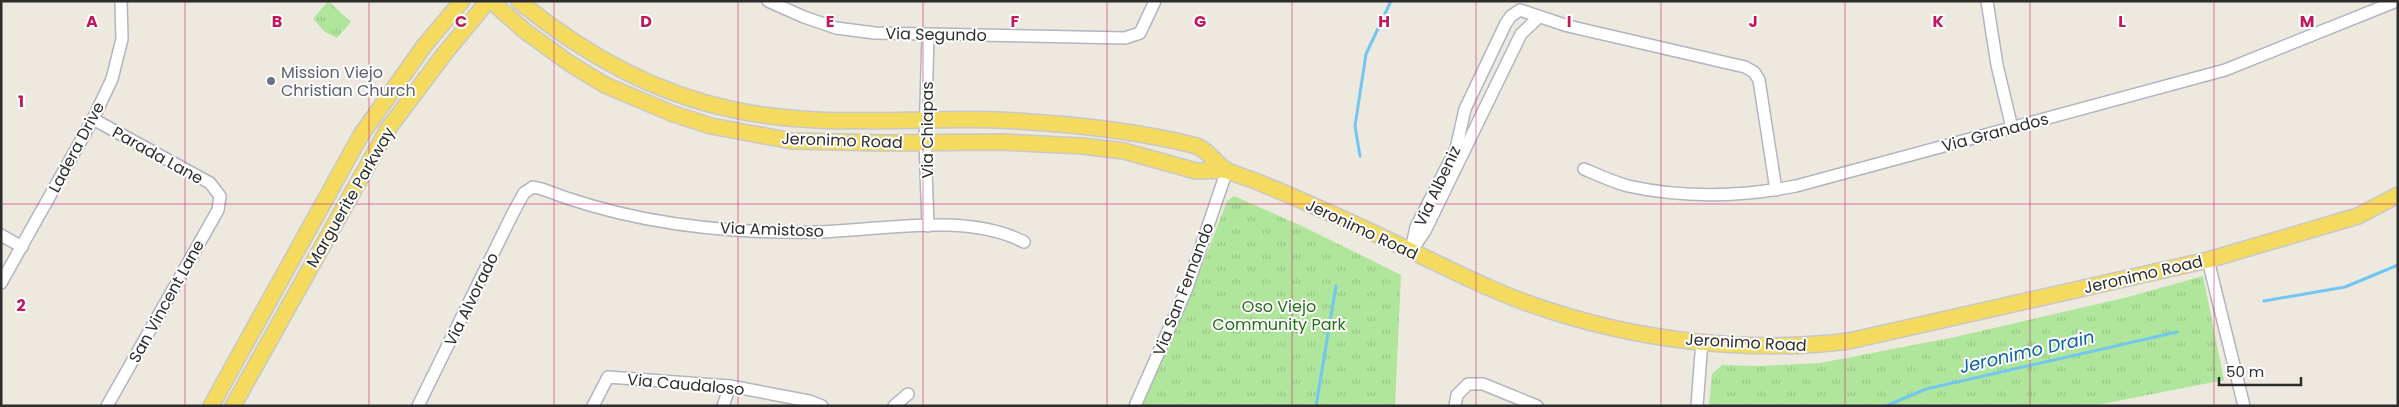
<svg xmlns="http://www.w3.org/2000/svg" width="2399" height="407" viewBox="0 0 2399 407" font-family="Poppins,sans-serif">
	<style>
		.grass { fill: url(#grass-tufts) }
		.lines { fill: none; stroke-linecap: round; stroke-linejoin: round }
		.stream { stroke: #71c7f2; stroke-width: 3 }
		.minor-casing { stroke: #b3b4c0; stroke-width: 14 }
		.major-casing { stroke: #c8c8c8; stroke-width: 18 }
		.minor { stroke: #fff; stroke-width: 11 }
		.major { stroke: #f4db5f; stroke-width: 15 }
		.grid { fill: none; stroke: #c2185b; stroke-width: 1; stroke-opacity: 0.55 }
		.worship-dot { fill: #6b7280; stroke: #fff; stroke-width: 2 }
		.labels { text-anchor: middle; stroke-width: 4; stroke-linejoin: round; paint-order: stroke }
		.street-label { font-size: 16px; fill: #2d2d2d; stroke: #fff }
		.worship-label { font-size: 16px; fill: #5b616d; stroke: #fff; text-anchor: start }
		.park-label { font-size: 16px; fill: #256d19; stroke: #fff }
		.water-label { font-size: 18px; font-style: italic; fill: #0b64a3; stroke: #fff }
		.grid-label { font-size: 16px; text-anchor: middle; font-weight: bold; fill: #c2185b; stroke: #fff; stroke-width: 4; stroke-linejoin: round; paint-order: stroke }
	</style>
	<defs>
		<pattern id="grass-tufts" width="24" height="20" patternUnits="userSpaceOnUse" patternTransform="scale(1.25)"><rect width="24" height="20" fill="#afe69b"/><path d="M3 7l-1-3M5 7V3M7 7l1-3M15 17l-1-3M17 17v-4M19 17l1-3" fill="none" stroke="#97c686"/></pattern>
	</defs>
	<rect width="100%" height="100%" fill="#eee9df"/>
	<g class="grass">
		<path d="M328,1L351,22L337,38L325,32L313,19Z"/>
		<path d="M1234,196L1302,226L1401,275L1395,406H1142L1188,302L1227,201Z"/>
		<path d="M2203,276L2224,380L2092,406H1709L1712,374L1722,365L1756,366L1820,363L1955,337L2128,297Z"/>
	</g>
	<g class="lines">
		<g class="stream">
			<path d="M1360,156L1355,126L1366,54L1391,1"/>
			<path d="M2264,301L2345,287L2398,265"/>
			<path d="M1316,406L1336,286"/>
			<path d="M1886,406L1926,389L2177,332"/>
		</g>
		<g class="minor-casing">
			<g id="minor">
				<path d="M768,1L804,17L836,28L875,33L1125,38L1140,33L1155,1"/>
				<path d="M1987,1L1997,65L2012,128"/>
				<path d="M928,34L925,142L928,226"/>
				<path d="M93,119L210,183L220,196L218,210L107,406"/>
				<path d="M1584,169C1598,175 1613,182 1628,186C1683,198 1741,197 1796,186L2225,70L2397,1"/>
				<path d="M1,235L22,247"/>
				<path d="M1414,247L1425,231L1521,34L1539,17"/>
				<path d="M1411,250L1416,227L1456,149L1465,109L1506,23L1511,16L1520,10L1568,26L1745,67L1754,72L1759,80L1776,190"/>
				<path d="M2208,260L2244,406"/>
				<path d="M1,283L93,119L112,79L122,39L121,1"/>
				<path d="M418,406L513,213L524,193L533,187L542,189C629,223 726,234 818,232C882,230 966,212 1024,242"/>
				<path d="M593,406L608,377L730,386L809,401L822,406"/>
				<path d="M723,406L730,386"/>
				<path d="M894,406L908,394"/>
				<path d="M1135,406L1187,288L1227,170"/>
				<path d="M1455,406L1457,395L1468,384H1483L1537,406"/>
				<path d="M1697,406L1702,341"/>
			</g>
		</g>
		<g class="major-casing">
			<g id="major">
				<path d="M491,1L525,31L569,63L605,85L671,113L711,126L792,141L882,143L1001,142L1082,146L1124,151L1196,171L1227,170"/>
				<path d="M519,1C581,52 651,92 730,109C817,129 909,117 997,120C1063,123 1129,129 1193,145C1207,148 1214,162 1226,170C1234,174 1244,177 1253,180C1270,187 1287,194 1305,202C1339,217 1373,232 1407,249C1450,269 1491,291 1536,306C1634,340 1745,354 1849,341L2208,260L2358,216L2398,195"/>
				<path d="M211,406L361,135L424,46L462,1"/>
				<path d="M233,406L388,129L445,53L488,1"/>
			</g>
		</g>
		<use href="#minor" class="minor"/>
		<use href="#major" class="major"/>
	</g>
	<path class="grid" d="M185,1V406M369,1V406M554,1V406M738,1V406M923,1V406M1107,1V406M1292,1V406M1476,1V406M1661,1V406M1845,1V406M2030,1V406M2214,1V406M1,204H2398"/>
	<circle class="worship-dot" cx="271" cy="81" r="5"/>
	<g class="labels">
		<g class="street-label">
			<text transform="translate(936 34) rotate(1)" y="6">Via Segundo</text>
			<text transform="translate(927 130) rotate(-90)" y="6">Via Chiapas</text>
			<text transform="translate(1995 132) rotate(-15)" y="6">Via Granados</text>
			<text transform="translate(842 140) rotate(2)" y="6">Jeronimo Road</text>
			<text transform="translate(76 147) rotate(-62)" y="6">Ladera Drive</text>
			<text transform="translate(158 155) rotate(29)" y="6">Parada Lane</text>
			<text transform="translate(1437 186) rotate(-65)" y="6">Via Albeniz</text>
			<text transform="translate(350 197) rotate(-60)" y="6">Marguerite Parkway</text>
			<text transform="translate(772 229) rotate(2)" y="6">Via Amistoso</text>
			<text transform="translate(1362 229) rotate(25)" y="6">Jeronimo Road</text>
			<text transform="translate(2143 274) rotate(-13)" y="6">Jeronimo Road</text>
			<text transform="translate(1183 289) rotate(-69)" y="6">Via San Fernando</text>
			<text transform="translate(471 299) rotate(-64)" y="6">Via Alvorado</text>
			<text transform="translate(166 301) rotate(-61)" y="6">San Vincent Lane</text>
			<text transform="translate(1746 342) rotate(3)" y="6">Jeronimo Road</text>
			<text transform="translate(686 384) rotate(5)" y="6">Via Caudaloso</text>
		</g>
		<g class="worship-label">
			<text x="281" y="78">Mission Viejo<tspan x="281" dy="18">Christian Church</tspan></text>
		</g>
		<g class="park-label">
			<text x="1279" y="312">Oso Viejo<tspan x="1279" dy="18">Community Park</tspan></text>
		</g>
		<g class="water-label">
			<text transform="translate(2027 352) rotate(-13)" y="6">Jeronimo Drain</text>
		</g>
	</g>
	<g class="grid-label">
		<text x="92" y="27">A</text>
		<text x="277" y="27">B</text>
		<text x="461" y="27">C</text>
		<text x="646" y="27">D</text>
		<text x="830" y="27">E</text>
		<text x="1015" y="27">F</text>
		<text x="1200" y="27">G</text>
		<text x="1384" y="27">H</text>
		<text x="1569" y="27">I</text>
		<text x="1753" y="27">J</text>
		<text x="1938" y="27">K</text>
		<text x="2122" y="27">L</text>
		<text x="2307" y="27">M</text>
		<text x="21" y="107">1</text>
		<text x="21" y="311">2</text>
	</g>
	<rect width="2399" height="407" fill="none" stroke="#2d2d2d" stroke-width="5"/>
	<path d="M2219 377v8h82v-8" fill="none" stroke="#2d2d2d" stroke-width="2.5"/>
	<text x="2226" y="377" font-size="15" fill="#2d2d2d" stroke="#ffffff" stroke-width="4" paint-order="stroke">50 m</text>
</svg>
